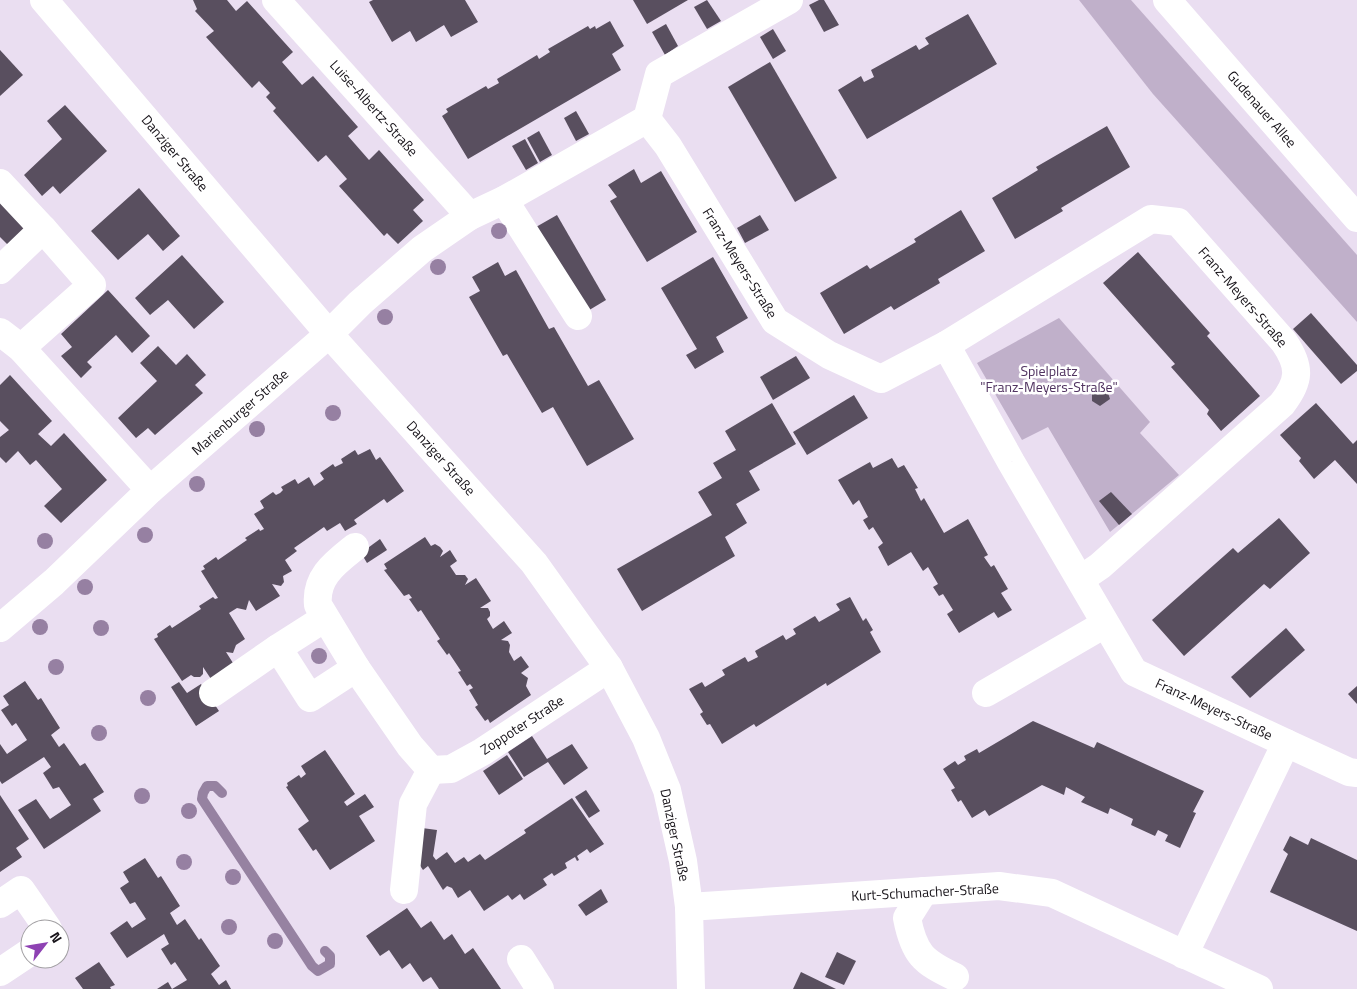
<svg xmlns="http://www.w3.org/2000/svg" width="1357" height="989" viewBox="0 0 1357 989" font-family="'Titillium Web',sans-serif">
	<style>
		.green { fill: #c0b0ca }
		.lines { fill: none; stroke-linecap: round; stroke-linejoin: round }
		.stream { stroke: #9682a1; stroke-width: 10 }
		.building { fill: #594f5f }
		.minor { stroke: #fff; stroke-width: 28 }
		.major { stroke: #fff; stroke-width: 28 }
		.tree { fill: #9680a2 }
		.labels { text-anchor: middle; stroke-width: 5; stroke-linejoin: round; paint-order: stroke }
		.street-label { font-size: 14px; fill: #161218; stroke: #fff }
		.park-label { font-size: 14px; fill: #513461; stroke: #fff }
	</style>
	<rect width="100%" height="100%" fill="#eadef1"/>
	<g class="green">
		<path d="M1079,0H1131L1357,255V322L1153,94Z"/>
		<path d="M1059,318L1150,422L1140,433L1179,475L1110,532L1048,427L1022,440L977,363Z"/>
	</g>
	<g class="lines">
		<path class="stream" d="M222,793L215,786H207L203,793L202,799L312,966L318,971L330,964V956L325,951"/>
	</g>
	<g class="building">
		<path d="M193,0H227L236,11L247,1L293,52L282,62L302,85L313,76L358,127L348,136L369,160L379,150L424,200L413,210L423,221L398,244L387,233L384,236L339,186L347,179L326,155L318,162L273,111L276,108L266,97L270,93L259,81L252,88L206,37L214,31L195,11L197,9Z"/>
		<path d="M373,0H465L478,22L451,37L444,25L416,42L410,31L392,42L369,2Z"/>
		<path d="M633,0H688L647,24Z"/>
		<path d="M707,0L721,21L707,29L694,7Z"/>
		<path d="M819,0H824L839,25L824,32L809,5Z"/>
		<path d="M968,14L997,64L867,139L838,90L861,76L864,82L874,77L871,70L916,45L919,50L929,44L925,38Z"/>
		<path d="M610,21L624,46L612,54L621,70L468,159L442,116L448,112L446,109L486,86L488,89L499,83L497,79L537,55L539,59L550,52L548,49L588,26L590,29L595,26L596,29Z"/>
		<path d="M666,24L678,46L665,55L652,32Z"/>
		<path d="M773,29L786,51L773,59L760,37Z"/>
		<path d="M0,50L23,75L0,96Z"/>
		<path d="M770,62L837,178L795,202L728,87Z"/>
		<path d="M65,105L107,151L60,194L53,186L42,196L24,175L62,139L47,121Z"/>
		<path d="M576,111L589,134L576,141L564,118Z"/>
		<path d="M1107,126L1130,167L1061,208L1063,211L1015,239L992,198L1038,170L1036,167Z"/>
		<path d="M539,131L552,155L540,162L527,138Z"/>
		<path d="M525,139L538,163L526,170L512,146Z"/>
		<path d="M634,169L641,183L661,171L697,232L647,262L610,201L617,197L608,185Z"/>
		<path d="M139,188L180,236L163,251L148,234L118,260L91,231Z"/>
		<path d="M0,195L29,226L8,245L0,237Z"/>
		<path d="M961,210L985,251L938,279L940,283L894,310L891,306L844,334L820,293L867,265L870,269L916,242L914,239Z"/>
		<path d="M557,215L606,300L586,312L536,227Z"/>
		<path d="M760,215L769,230L745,243L737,228Z"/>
		<path d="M1138,252L1210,333L1207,336L1260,396L1221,431L1207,414L1209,410L1171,367L1175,364L1103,283Z"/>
		<path d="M182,255L224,302L194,329L168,300L150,315L135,298Z"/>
		<path d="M713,257L748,318L716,337L724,352L695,369L686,355L697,349L661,288Z"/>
		<path d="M498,262L505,276L516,270L549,329L554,327L588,386L599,380L634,439L587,466L553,407L542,413L507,354L503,356L469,297L480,291L472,277Z"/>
		<path d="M108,290L150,336L132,353L116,335L87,362L92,367L81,378L61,356L72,347L61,334Z"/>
		<path d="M1311,313L1357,365V371L1341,384L1293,329Z"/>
		<path d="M158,346L176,365L187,354L206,375L195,385L203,393L155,435L148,428L136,438L118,418L157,381L140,363Z"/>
		<path d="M796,356L810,378L773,400L760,377Z"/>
		<path d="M10,375L52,421L38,434L51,446L64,433L107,480L61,523L44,506L62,489L36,460L30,465L18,451L6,463L0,457V437L9,430L0,421V385Z"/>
		<path d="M1099,387L1107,390L1110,399L1100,406L1092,401V393Z"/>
		<path d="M854,395L868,418L807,455L793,432Z"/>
		<path d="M772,403L796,444L749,471L760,490L736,504L747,523L725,537L735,556L642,611L617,569L712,515L698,492L722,478L713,463L736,450L725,431Z"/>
		<path d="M1316,403L1353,444L1357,440V484L1335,460L1314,479L1299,461L1301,458L1280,435Z"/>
		<path d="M370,449L376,460L380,457L404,491L387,503L384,499L354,520L357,524L345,531L340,523L327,531L324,527L294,548L297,551L285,560L292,571L283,576L284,582L281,586L272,584L280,596L256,611L249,600L246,610L237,608L229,613L245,639L236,645L233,653L226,652L233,663L211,679L203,667V674L200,677H194L191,675L182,681L154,639L158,637L157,634L170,625L172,628L201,609L199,606L213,597L215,599L218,598L201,571L205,569L203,566L216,557L218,560L247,540L245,538L259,529L260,531L264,529L254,514L264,508L260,501L273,492L276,495L280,493L283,490L281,487L295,479L298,484L309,477L314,486L324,479L320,473L333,464L335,467L343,463L341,459L355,450L358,455Z"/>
		<path d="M892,458L898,468L904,465L918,488L915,489L921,501L924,498L944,533L968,519L988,555L984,557L991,567L994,565L1008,589L1001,593L1012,610L998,618L994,612L959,633L947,614L953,610L943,594L939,596L933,587L938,584L928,567L923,571L911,552L888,566L878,547L883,543L873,527L869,530L863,520L868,517L859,500L853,505L838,480L870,462L873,468Z"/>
		<path d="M1111,492L1132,514L1119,525L1099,501Z"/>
		<path d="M1279,518L1310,553L1270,589L1264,584L1184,656L1152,620L1233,548L1238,553Z"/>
		<path d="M425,537L431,546L435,544L440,547L443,551L440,557L450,550L457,561L450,566L456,575H465L468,579L465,585L476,578L491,601L480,608H488L490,612V616L487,619L493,629L504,621L512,633L501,640L508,641L510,645L509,652L514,661L521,656L529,667L521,673L528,678L526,686L531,695L490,723L488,719L485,721L475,707L478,705L469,690L473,688L470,684L467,686L458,672L461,671L449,653L447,655L437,641L440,639L421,610L418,612L409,599L412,598L409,594L404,596L384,570L387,569L384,564Z"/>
		<path d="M380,539L387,550L367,563L361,553Z"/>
		<path d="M850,597L863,621L866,618L873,630L870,632L881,652L827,686L826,683L756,727L754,724L722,744L710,724L707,725L700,714L703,712L689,689L702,682L705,687L725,675L722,670L745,657L748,662L758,657L755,651L783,635L786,640L796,634L793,629L815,616L819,622L840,610L836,604Z"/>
		<path d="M1286,628L1305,650L1250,698L1231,677Z"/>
		<path d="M25,681L38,700L41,698L60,728L51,735L59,747L64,743L80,766L85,763L104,792L93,799L101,811L44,849L18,810L36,799L50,819L71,805L59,787L53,789L43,773L51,767L44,757L2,784L0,781V744L7,754L27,740L16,723L12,726L1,710L9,705L3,696Z"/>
		<path d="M179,682L187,693L201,684L219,711L196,726L171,687Z"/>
		<path d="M1357,686V704L1348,694Z"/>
		<path d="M1033,721L1094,748L1097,742L1204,791L1193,812L1196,813L1180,848L1165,841L1168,835L1158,830L1155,836L1131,825L1133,819L1110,808L1108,814L1081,802L1085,797L1066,787L1064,795L1042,785L989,816L985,810L972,818L961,800L958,802L951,790L955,788L943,769L955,761L958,765L966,760L964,756L977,749L979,753Z"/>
		<path d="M532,736L547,759L572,744L588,768L564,785L548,762L524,777L508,752Z"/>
		<path d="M325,750L355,794L344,802L347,806L365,794L374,807L359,816L375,841L330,870L316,849L313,851L298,829L309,821L286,787L288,786L287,783L299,775L301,778L306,774L301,766Z"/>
		<path d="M507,755L523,779L499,795L483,771Z"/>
		<path d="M586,790L600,811L589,818L575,797Z"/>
		<path d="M0,795L29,839L16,848L22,857L0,872Z"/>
		<path d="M572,798L604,844L590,853L587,849L577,856L579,860L577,861L575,857L565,863L567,868L554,876L552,873L543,879L547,885L524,900L520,894L512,900L508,895L484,911L470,890L458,898L452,888L447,886L443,890L428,866L423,870L417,861L422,828L437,830L433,856L436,860L447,852L455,863L464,857L468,862L480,854L485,860L526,833L524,830Z"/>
		<path d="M1290,836L1308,845L1311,838L1357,860V931L1270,892L1288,854L1283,850Z"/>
		<path d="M145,858L158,878L161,876L180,906L170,913L177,925L185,919L199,940L201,938L220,966L211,974L219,985L226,980L231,989H157L168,982L172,989L187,980L175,962L171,965L161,949L169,944L164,934L127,958L110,933L127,921L132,928L146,919L135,902L130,904L120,888L129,882L123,872Z"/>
		<path d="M601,889L608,902L586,916L578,905Z"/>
		<path d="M407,908L421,928L431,921L444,940L452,934L465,954L473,948L501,989H439L431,977L423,982L410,963L402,969L389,950L380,956L366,936Z"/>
		<path d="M837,952L856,961L844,985L825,977Z"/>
		<path d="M99,962L115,985L110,987L111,989H83L75,978Z"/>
		<path d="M801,972L836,989H793Z"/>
	</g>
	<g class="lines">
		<g class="minor">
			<path d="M44,0L329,334L534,563L609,668L646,738L667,790L683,861L689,907L691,989"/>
			<path d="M276,0L470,216"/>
			<path d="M647,119L668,146L775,321L829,355L881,379L946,345L1011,462L1134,672L1286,743L1184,955"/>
			<path d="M0,183L43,229"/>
			<path d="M504,200L578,316"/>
			<path d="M0,270L43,229L92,285L21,348"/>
			<path d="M0,332L21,348L150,490"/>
			<path d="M946,345L1151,219L1178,222L1284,342C1301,367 1300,381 1282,404L1100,566L1081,579"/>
			<path d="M355,547C335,563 315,577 318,605L356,668L410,746L431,770L451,769L482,752L609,668"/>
			<path d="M325,618L278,648L310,698L356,668"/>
			<path d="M0,628L54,582L150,490L329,334L360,303L422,249L470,216L504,200L647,119L659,74L789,0"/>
			<path d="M213,693L278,648"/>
			<path d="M986,693L1105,624"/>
			<path d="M1286,743L1349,772L1357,773"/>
			<path d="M404,890L413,804L431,770"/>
			<path d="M924,891L907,918C914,954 923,962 955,977"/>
			<path d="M0,904L21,890L48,929"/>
			<path d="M689,907L999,886L1052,893L1259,989"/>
			<path d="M521,959L540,989"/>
			<path d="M0,972L30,952"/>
		</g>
		<path class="major" d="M1167,0L1357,218"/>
	</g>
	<g class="tree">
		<circle cx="499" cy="231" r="8"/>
		<circle cx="438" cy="267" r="8"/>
		<circle cx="385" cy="317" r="8"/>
		<circle cx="333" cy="413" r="8"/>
		<circle cx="257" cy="429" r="8"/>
		<circle cx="197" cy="484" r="8"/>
		<circle cx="145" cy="535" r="8"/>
		<circle cx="45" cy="541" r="8"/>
		<circle cx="85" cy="587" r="8"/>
		<circle cx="40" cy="627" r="8"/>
		<circle cx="101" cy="628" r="8"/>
		<circle cx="319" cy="656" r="8"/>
		<circle cx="56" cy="667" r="8"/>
		<circle cx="148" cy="698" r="8"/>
		<circle cx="99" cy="733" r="8"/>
		<circle cx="142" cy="796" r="8"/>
		<circle cx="189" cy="811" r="8"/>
		<circle cx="184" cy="862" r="8"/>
		<circle cx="233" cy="877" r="8"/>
		<circle cx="229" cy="927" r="8"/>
		<circle cx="275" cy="941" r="8"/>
	</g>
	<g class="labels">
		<g class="street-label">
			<text transform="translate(374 108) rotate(48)" y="5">Luise-Albertz-Straße</text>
			<text transform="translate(1262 109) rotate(49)" y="5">Gudenauer Allee</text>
			<text transform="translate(175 153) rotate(50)" y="5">Danziger Straße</text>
			<text transform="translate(740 263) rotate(58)" y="5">Franz-Meyers-Straße</text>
			<text transform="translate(1243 297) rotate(49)" y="5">Franz-Meyers-Straße</text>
			<text transform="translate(240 412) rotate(-41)" y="5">Marienburger Straße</text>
			<text transform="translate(441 458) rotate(48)" y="5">Danziger Straße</text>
			<text transform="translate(1214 709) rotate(25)" y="5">Franz-Meyers-Straße</text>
			<text transform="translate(522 725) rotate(-33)" y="5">Zoppoter Straße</text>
			<text transform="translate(675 835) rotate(78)" y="5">Danziger Straße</text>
			<text transform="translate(925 892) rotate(-3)" y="5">Kurt-Schumacher-Straße</text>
		</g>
		<g class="park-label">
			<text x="1049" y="376">Spielplatz<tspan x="1049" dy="16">"Franz-Meyers-Straße"</tspan></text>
		</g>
	</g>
	<g transform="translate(45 944) rotate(59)"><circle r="24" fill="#ffffff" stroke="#a2a0a3"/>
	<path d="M0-4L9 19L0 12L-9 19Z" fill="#8e42b3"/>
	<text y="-8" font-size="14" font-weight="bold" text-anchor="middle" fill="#161218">N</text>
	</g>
</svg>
